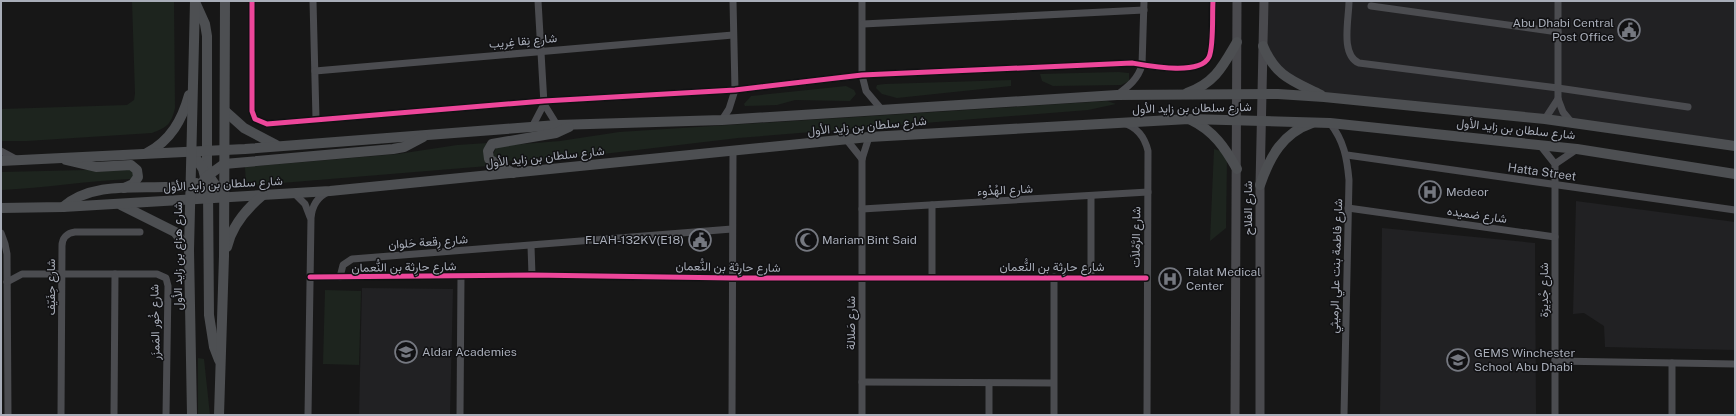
<svg xmlns="http://www.w3.org/2000/svg" width="1736" height="416" viewBox="0 0 1736 416" font-family="'Public Sans',Vazirmatn,sans-serif">
	<style>
		.built { fill: #212123 }
		.green { fill: #1d241e }
		.lines { fill: none; stroke-linecap: round; stroke-linejoin: round }
		.minor { stroke: #4b4c50; stroke-width: 7 }
		.secondary { stroke: #4a4a4e; stroke-width: 9 }
		.primary { stroke: #4d4f52; stroke-width: 10 }
		.cycleway-casing { stroke: #111113; stroke-width: 8 }
		.cycleway { stroke: #ed469a; stroke-width: 5 }
		.labels { text-anchor: middle; stroke-width: 3; stroke-linejoin: round; paint-order: stroke }
		.poi-label { font-size: 12px; fill: #a8adb8; stroke: #111113; text-anchor: start }
		.street-label { font-size: 12px; fill: #a8adb8; stroke: #111113 }
	</style>
	<rect width="100%" height="100%" fill="#171717"/>
	<g class="built">
		<path d="M1268,1H1735V141L1536,114L1320,93L1286,74L1268,50Z"/>
		<path d="M1576,201L1735,222V350L1605,347L1604,326L1584,313L1573,314Z"/>
		<path d="M1382,228L1535,243L1536,415H1380Z"/>
		<path d="M362,288L453,289L450,415H359Z"/>
	</g>
	<g class="green">
		<path d="M132,1H174L175,108C171,125 167,127 152,133L27,141H1V109L127,105L134,100L135,94Z"/>
		<path d="M1118,72L1129,73V81L1121,85L1053,86L1042,81L1040,74Z"/>
		<path d="M1011,80V86L897,98L882,94L876,88L877,85L885,84Z"/>
		<path d="M846,86L854,90L856,94L850,101L795,100L777,105L745,106L744,104L751,96Z"/>
		<path d="M1107,101L1116,104L1088,110L738,138L561,159L502,161L495,158L493,155L496,148L500,146L560,141L619,132Z"/>
		<path d="M488,143L485,161L488,166L246,186L245,167L398,154L457,145Z"/>
		<path d="M1214,149L1221,151L1227,158L1226,228L1210,241Z"/>
		<path d="M129,169L134,172L133,178L130,179C87,181 44,188 1,190V172Z"/>
		<path d="M325,290L361,291L359,365L323,364Z"/>
		<path d="M198,358L204,359L210,415H198Z"/>
	</g>
	<g class="lines">
		<g class="minor">
			<path d="M252,1V111L255,119L267,124L544,101L735,90L862,75L1132,63C1149,66 1200,76 1209,57C1214,46 1212,14 1213,1"/>
			<path d="M313,1L316,119"/>
			<path d="M538,1L544,104L557,125"/>
			<path d="M862,1V75L866,91L882,110"/>
			<path d="M1349,1C1349,19 1340,55 1359,63L1558,88L1688,107"/>
			<path d="M1558,1V99L1563,112L1572,123"/>
			<path d="M1371,6L1558,32"/>
			<path d="M863,24L1144,10"/>
			<path d="M315,71L733,35"/>
			<path d="M1117,95C1129,86 1138,79 1142,65L1144,1"/>
			<path d="M1545,119L1558,99"/>
			<path d="M722,120L729,109L735,90L733,1"/>
			<path d="M1123,123C1137,127 1145,138 1148,151L1147,415"/>
			<path d="M1330,123C1344,141 1347,158 1349,180L1344,415"/>
			<path d="M532,127L544,104"/>
			<path d="M846,139L862,159"/>
			<path d="M1540,145L1555,164V415"/>
			<path d="M1,151L16,159"/>
			<path d="M1347,155L1735,210"/>
			<path d="M1555,164L1577,149"/>
			<path d="M294,193L305,204L310,217"/>
			<path d="M1091,196V277"/>
			<path d="M1348,208L1555,237"/>
			<path d="M862,209L1148,192"/>
			<path d="M1,233L5,244L7,254L8,415"/>
			<path d="M531,246L532,275"/>
			<path d="M310,277L532,275L732,278H1146"/>
			<path d="M340,277L343,265L352,259L732,229"/>
			<path d="M932,278V205"/>
			<path d="M7,282L22,274H157L166,278L168,286L166,415"/>
			<path d="M1555,361L1735,364"/>
			<path d="M862,382L1053,383"/>
			<path d="M61,415L62,246C62,238 67,233 75,232H140"/>
			<path d="M114,415L115,274"/>
			<path d="M308,415L311,218C312,206 317,197 328,192"/>
			<path d="M460,415L461,276"/>
			<path d="M732,415L733,151"/>
			<path d="M862,415V159L869,137"/>
			<path d="M989,415V383"/>
			<path d="M1054,415V277"/>
			<path d="M1672,415V363"/>
		</g>
		<g class="secondary">
			<path d="M1235,415L1237,1"/>
			<path d="M1260,415V185L1264,1"/>
		</g>
		<g class="primary">
			<path d="M196,4L205,24L207,36V166L211,179L224,197"/>
			<path d="M1263,46C1276,77 1293,81 1321,95"/>
			<path d="M1187,93C1215,83 1223,66 1237,42"/>
			<path d="M225,111L244,128L276,145"/>
			<path d="M1191,120C1214,131 1225,148 1237,169"/>
			<path d="M192,152L203,169L208,189L209,315L214,347L219,360"/>
			<path d="M147,153C171,140 182,120 189,95"/>
			<path d="M66,160L96,167L131,165L137,170L138,177L133,184L124,188"/>
			<path d="M1,161L245,149L557,125L722,120L1117,95L1278,94L1324,97L1545,119L1735,146"/>
			<path d="M513,173L489,159L488,151L492,144L556,133L569,127"/>
			<path d="M1260,185C1270,156 1283,133 1312,123"/>
			<path d="M192,198L206,177L224,164L393,149L404,147L423,137"/>
			<path d="M121,205L175,232L189,250"/>
			<path d="M63,207C90,183 132,188 166,187C176,187 187,187 196,183"/>
			<path d="M1,208L63,207L330,191L869,137L1189,119L1330,123L1577,149L1735,174"/>
			<path d="M227,247C232,226 246,209 263,195"/>
			<path d="M192,415L189,250L195,1"/>
			<path d="M219,415L224,256L225,1"/>
		</g>
		<g class="cycleway-casing">
			<g id="cycleway">
				<path d="M252,1V111L255,119L267,124L544,101L735,90L862,75L1132,63C1149,66 1200,76 1209,57C1214,46 1212,14 1213,1"/>
				<path d="M310,277L532,275L732,278H1146"/>
			</g>
		</g>
		<use href="#cycleway" class="cycleway"/>
	</g>
	<defs>
		<g id="civic-ring" transform="scale(1.15)"><circle r="9.5" fill="#111113" stroke="#757880" stroke-width="1.5"/><path d="M-.6-6.5H3V-4.5H.6V-3L4-1V1h2V6H-6V1h2V-1L-.6-3ZM-1.2 2.5V6h2.4V2.5Z" fill="#757880"/></g>
		<g id="hospital-ring" transform="scale(1.15)"><circle r="9.5" fill="#111113" stroke="#757880" stroke-width="1.5"/><path d="M-5-5h3v3.5h4V-5h3V5h-3V1.5h-4V5h-3Z" fill="#757880"/></g>
		<g id="mosque-ring" transform="scale(1.15)"><circle r="9.5" fill="#111113" stroke="#757880" stroke-width="1.5"/><path d="M3.5-4.9A6 6 0 1 0 3.5 4.9A5 5 0 1 1 3.5-4.9Z" fill="#757880"/></g>
		<g id="school-ring" transform="scale(1.15)"><circle r="9.5" fill="#111113" stroke="#757880" stroke-width="1.5"/><path d="M0-5L7-2L0 1L-7-2ZM-4 1L0 2.5L4 1V4Q0 6-4 4Z" fill="#757880"/></g>
	</defs>
	<g fill-rule="evenodd">
		<use href="#civic-ring" x="1629" y="30"/>
		<use href="#hospital-ring" x="1430" y="192"/>
		<use href="#civic-ring" x="700" y="240"/>
		<use href="#mosque-ring" x="807" y="240"/>
		<use href="#hospital-ring" x="1170" y="279"/>
		<use href="#school-ring" x="406" y="352"/>
		<use href="#school-ring" x="1458" y="360"/>
	</g>
	<g class="labels">
		<g class="poi-label">
			<text x="1614" y="27" text-anchor="end">Abu Dhabi Central<tspan x="1614" dy="14">Post Office</tspan></text>
			<text x="1446" y="196">Medeor</text>
			<text x="684" y="244" text-anchor="end">FLAH-132KV(E18)</text>
			<text x="822" y="244">Mariam Bint Said</text>
			<text x="1186" y="276">Talat Medical<tspan x="1186" dy="14">Center</tspan></text>
			<text x="422" y="356">Aldar Academies</text>
			<text x="1474" y="357">GEMS Winchester<tspan x="1474" dy="14">School Abu Dhabi</tspan></text>
		</g>
		<g class="street-label">
			<text transform="translate(523 41) rotate(-5)" y="4">شارع نِقا غِريب</text>
			<text transform="translate(1192 108) rotate(-1)" y="4">شارع سلطان بن زايد الأول</text>
			<text transform="translate(867 126) rotate(-5)" y="4">شارع سلطان بن زايد الأول</text>
			<text transform="translate(1516 129) rotate(6)" y="4">شارع سلطان بن زايد الأول</text>
			<text transform="translate(545 157) rotate(-6)" y="4">شارع سلطان بن زايد الأول</text>
			<text transform="translate(1542 172) rotate(8)" y="4">Hatta Street</text>
			<text transform="translate(223 184) rotate(-3)" y="4">شارع سلطان بن زايد الأول</text>
			<text transform="translate(1005 190) rotate(-3)" y="4">شارع الهُدُوء</text>
			<text transform="translate(1248 208) rotate(-90)" y="4">شارع الفلاح</text>
			<text transform="translate(1477 215) rotate(8)" y="4">شارع ضميده</text>
			<text transform="translate(1136 237) rotate(-89)" y="4">شارع الرَّمْلاَت</text>
			<text transform="translate(428 242) rotate(-4)" y="4">شارع رِقعة حَلوان</text>
			<text transform="translate(178 256) rotate(-90)" y="4">شارع هزاع بن زايد الأول</text>
			<text transform="translate(1336 266) rotate(-88)" y="4">شارع فاطمة بنت علي الرميثي</text>
			<text transform="translate(404 267) rotate(-1)" y="4">شارع حارِثة بن النُّعمان</text>
			<text transform="translate(728 267) rotate(1)" y="4">شارع حارِثة بن النُّعمان</text>
			<text x="1052" y="271">شارع حارِثة بن النُّعمان</text>
			<text transform="translate(51 287) rotate(-90)" y="4">شارع حِفَيّف</text>
			<text transform="translate(1544 290) rotate(-90)" y="4">شارع جْدِيرَة</text>
			<text transform="translate(155 322) rotate(-91)" y="4">شارع خُور المَمزَر</text>
			<text transform="translate(851 323) rotate(-90)" y="4">شارع صَلالة</text>
		</g>
	</g>
	<rect width="1736" height="416" fill="none" stroke="#a8adb8" stroke-width="4"/>
</svg>
